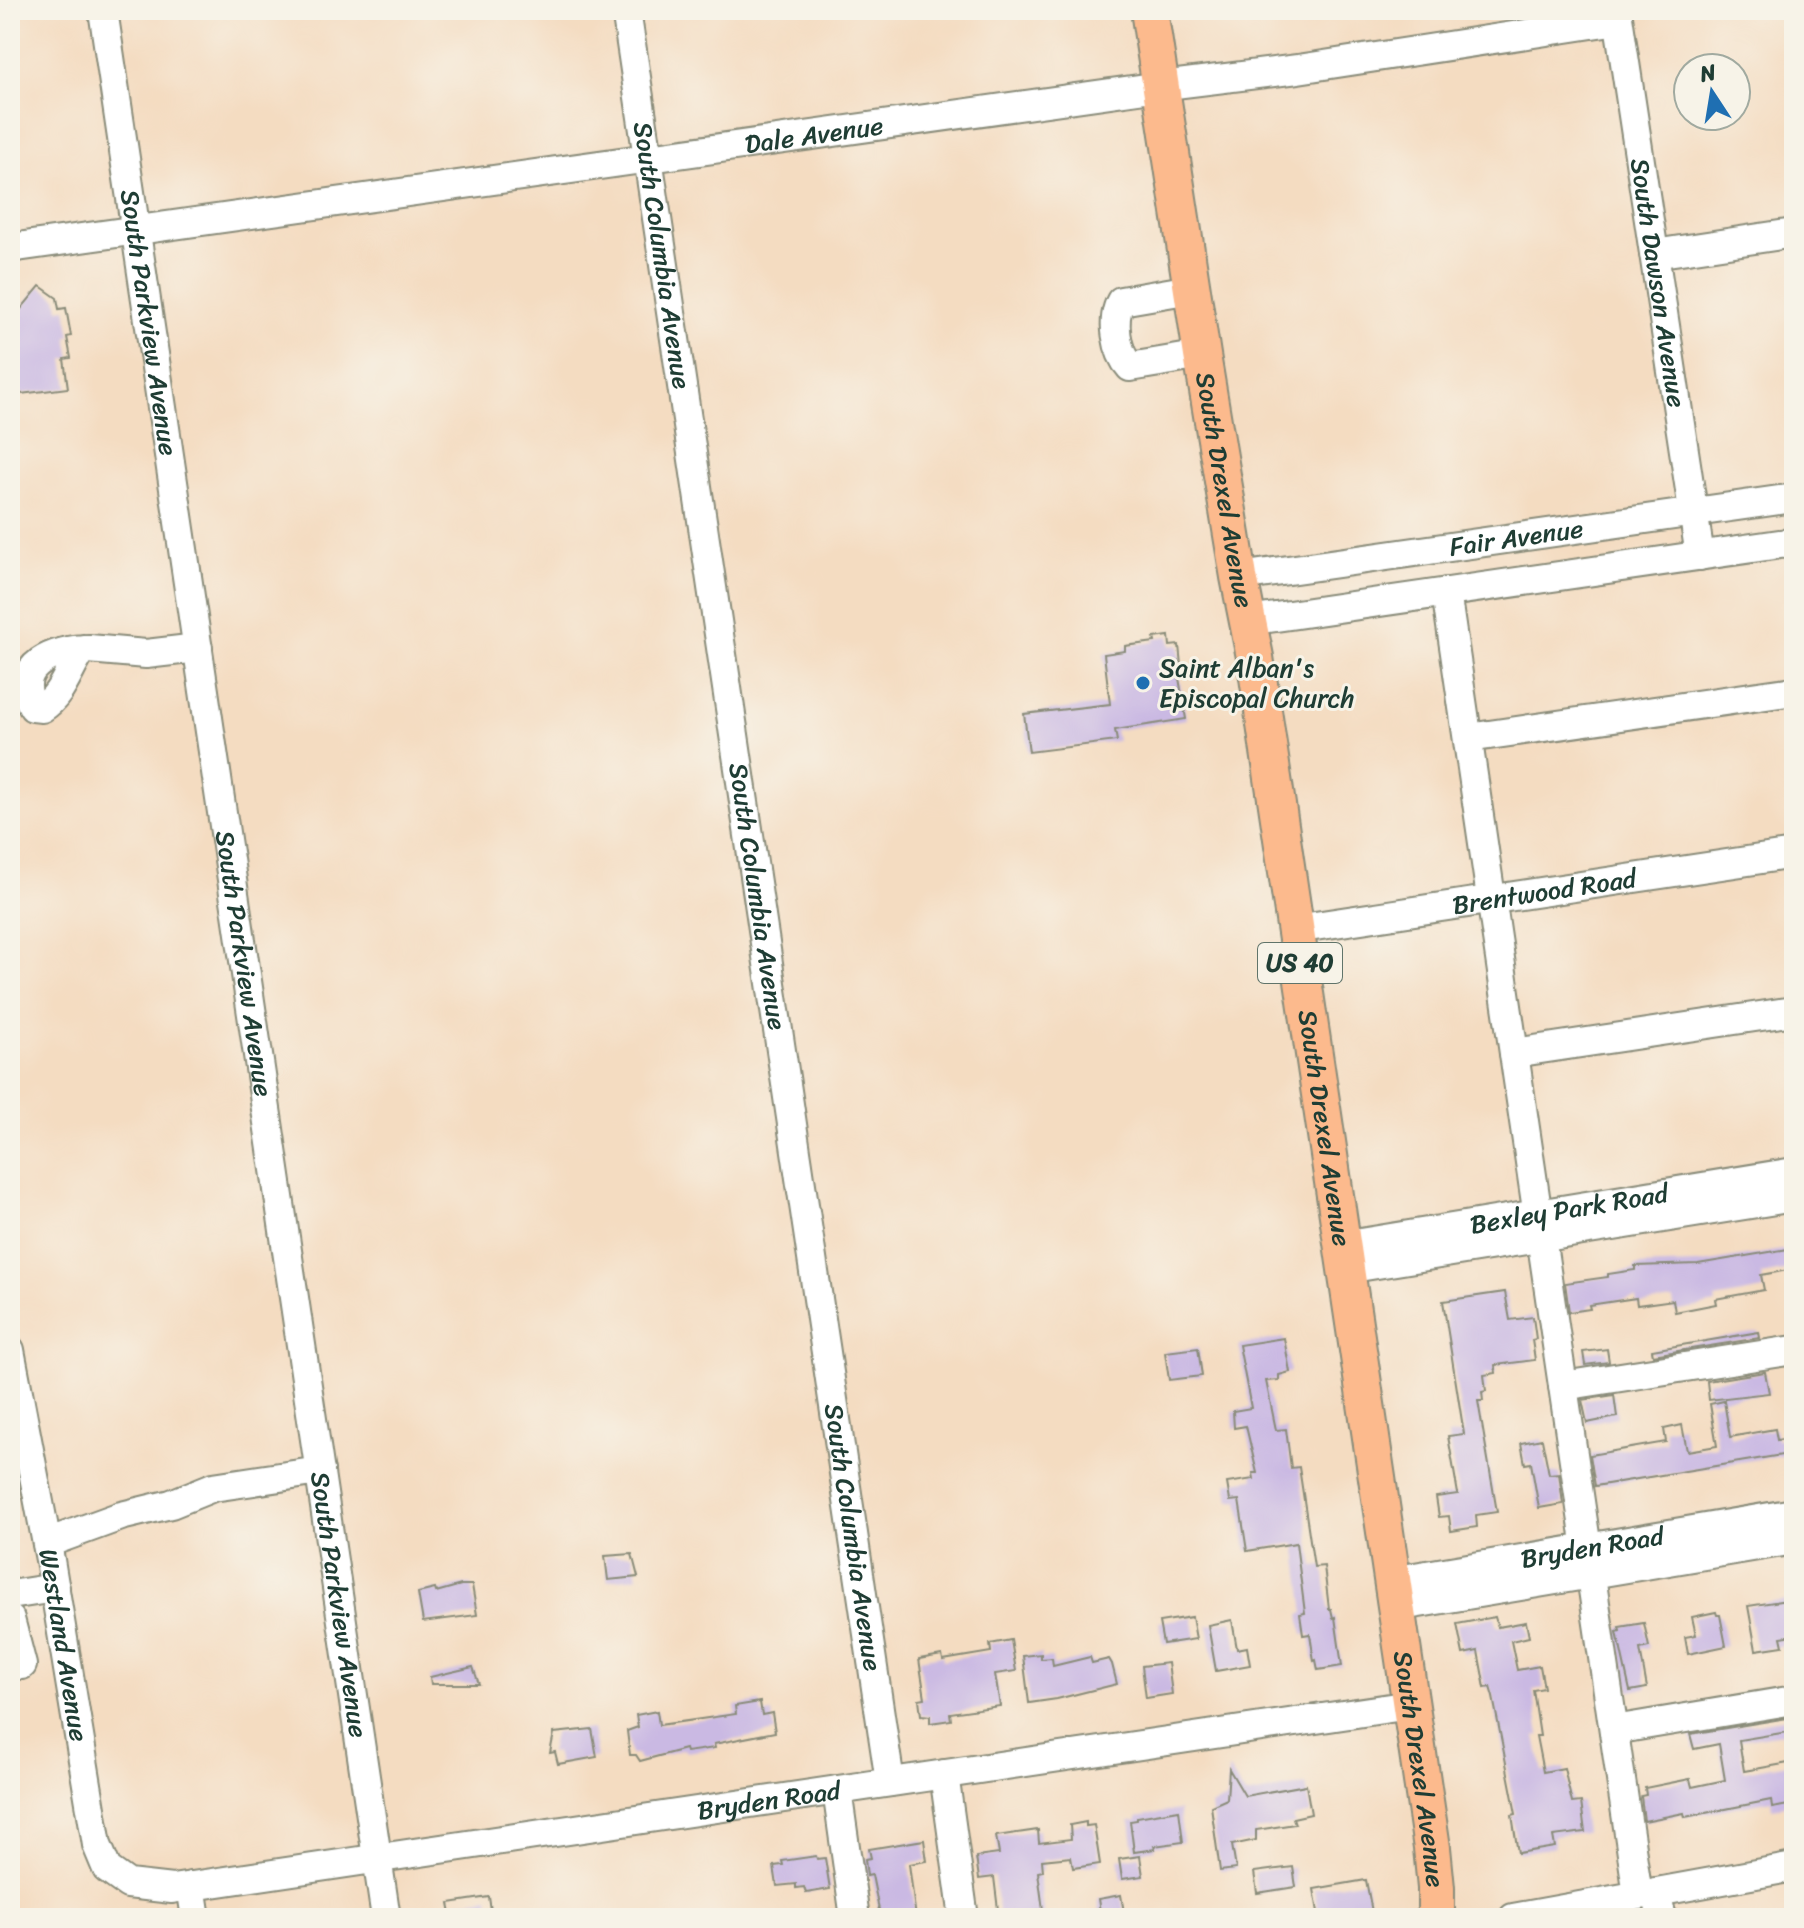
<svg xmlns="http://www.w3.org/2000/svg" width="1804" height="1928" viewBox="0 0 1804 1928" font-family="Sriracha,sans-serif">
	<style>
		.building { fill: #cab9e3 }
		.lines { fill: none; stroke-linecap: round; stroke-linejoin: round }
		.minor-casing { stroke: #8a8c7a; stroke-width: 32 }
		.major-casing { stroke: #8a8c7a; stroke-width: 40 }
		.minor { stroke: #fff; stroke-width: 28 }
		.major { stroke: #fcba8d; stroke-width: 36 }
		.poi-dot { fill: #1f6fb2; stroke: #f7f3e8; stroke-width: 3 }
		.labels { text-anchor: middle; stroke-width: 6; stroke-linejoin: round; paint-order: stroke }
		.shield { fill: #f7f3e8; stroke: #60746a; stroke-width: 2 }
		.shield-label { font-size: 24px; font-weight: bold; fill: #1f3d34 }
		.street-label { font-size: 26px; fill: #1f3d34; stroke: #f7f3e8 }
		.poi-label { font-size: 26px; fill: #1f3d34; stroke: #f7f3e8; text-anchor: start }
	</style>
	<rect width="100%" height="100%" fill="#f7f3e8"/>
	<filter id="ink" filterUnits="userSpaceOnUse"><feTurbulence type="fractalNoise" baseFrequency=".0125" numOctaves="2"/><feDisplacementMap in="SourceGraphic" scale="16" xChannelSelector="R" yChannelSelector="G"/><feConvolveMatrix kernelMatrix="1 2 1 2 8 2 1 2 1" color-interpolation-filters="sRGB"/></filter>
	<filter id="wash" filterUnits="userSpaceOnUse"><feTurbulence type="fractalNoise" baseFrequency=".006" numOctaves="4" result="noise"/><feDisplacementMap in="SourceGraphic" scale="32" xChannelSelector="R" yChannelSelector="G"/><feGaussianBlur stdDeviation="1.8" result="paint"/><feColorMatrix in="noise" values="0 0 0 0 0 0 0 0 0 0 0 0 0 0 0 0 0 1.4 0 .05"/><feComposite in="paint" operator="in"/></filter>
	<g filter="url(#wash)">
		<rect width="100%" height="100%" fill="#f4dcc1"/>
		<g id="blocks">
			<g class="building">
				<path d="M40,286L57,298L59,309L66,308L71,336L67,337L71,358L64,359L68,388L21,394L11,386L10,322Z"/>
				<path d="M1169,636L1170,646L1179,645L1181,665L1177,666L1186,719L1115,730L1117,741L1029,752L1024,714L1110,704L1104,654L1125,651V646L1155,642L1154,638Z"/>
				<path d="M1794,1248V1269L1761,1275L1764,1290L1715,1299L1716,1304L1675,1312L1673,1300L1637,1305L1636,1298L1589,1305L1590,1309L1569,1312L1565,1283L1608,1277V1274L1635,1270V1266L1698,1264Z"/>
				<path d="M1505,1292L1510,1320L1533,1317L1536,1339L1532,1340L1535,1360L1495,1365L1496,1373L1484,1375L1486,1391L1482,1392L1483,1401H1478L1497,1512L1476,1515L1477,1527L1451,1531L1449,1516L1439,1517L1436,1497L1458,1494L1448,1436L1464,1434L1443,1301Z"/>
				<path d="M1759,1332L1760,1338L1653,1355L1652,1350Z"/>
				<path d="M1284,1338L1290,1372L1279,1375V1380L1266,1381L1276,1430L1286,1429L1291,1468L1299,1467L1314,1567L1324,1566L1329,1609H1331L1333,1618L1335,1617L1342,1666L1318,1670L1316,1660L1314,1661L1310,1634L1303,1635L1300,1614L1305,1613L1296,1543L1247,1551L1239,1500L1230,1501L1227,1483L1254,1479L1253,1473H1257L1246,1426L1234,1428L1233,1411L1251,1408L1239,1345Z"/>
				<path d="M1198,1348L1202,1376L1169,1380L1165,1352Z"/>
				<path d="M1607,1349L1609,1362L1585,1365L1583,1352Z"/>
				<path d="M1765,1372L1769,1393L1709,1400L1707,1381Z"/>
				<path d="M1614,1395L1617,1417L1587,1423L1582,1400Z"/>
				<path d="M1724,1401L1730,1437L1775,1429L1777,1440L1794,1437V1453L1595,1486L1590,1455L1666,1442L1664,1429L1682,1425L1687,1451L1717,1446L1710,1404Z"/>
				<path d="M1542,1439L1549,1474L1559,1473L1563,1504L1539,1508L1531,1463L1525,1464L1521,1443Z"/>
				<path d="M632,1554L638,1577L608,1580L605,1556Z"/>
				<path d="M461,1585H472L477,1615L423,1622L418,1593L435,1589L436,1592Z"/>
				<path d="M1794,1599V1635L1781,1637L1783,1646L1756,1650L1748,1606Z"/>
				<path d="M1716,1612L1717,1615H1720L1726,1646L1688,1654L1685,1637L1696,1635L1692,1617Z"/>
				<path d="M1192,1617L1196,1639L1163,1644L1159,1622Z"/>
				<path d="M1495,1617L1498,1627L1526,1622L1529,1637L1511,1641L1517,1670L1540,1666L1544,1688L1533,1690L1540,1736H1536L1543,1772L1564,1768L1572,1803L1581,1802L1585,1832L1553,1836L1555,1847L1518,1853L1512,1815L1516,1814L1493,1697L1490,1687L1485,1688L1478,1651L1463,1654L1457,1624Z"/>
				<path d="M1232,1620L1237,1649L1247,1647L1250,1665L1216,1671L1208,1625Z"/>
				<path d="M1644,1623L1649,1647L1640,1649L1647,1688L1630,1691L1617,1632L1620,1631L1619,1627Z"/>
				<path d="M1011,1640L1016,1671L995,1674L1000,1706L950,1713L951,1720L930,1723V1716L921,1715L919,1699L925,1698L919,1659L942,1655L943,1660L991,1652L990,1644Z"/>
				<path d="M1041,1654V1659L1052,1658L1053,1666L1090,1657L1092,1663L1109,1659L1112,1664L1117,1684L1057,1699L1029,1703L1023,1656Z"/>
				<path d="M1168,1663L1172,1694L1146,1698L1142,1666Z"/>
				<path d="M473,1667L479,1684H431L430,1677Z"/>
				<path d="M760,1702L762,1715L772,1713L775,1732L714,1744L715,1748L686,1752L685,1749L640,1761L636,1755H630L627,1731L638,1727L636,1715L657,1711L659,1725L736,1714L735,1706Z"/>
				<path d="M1794,1717V1731L1739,1740L1744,1771L1794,1762V1804L1772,1808L1771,1800L1685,1817L1684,1813L1644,1821L1641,1796L1646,1795L1645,1788L1690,1779L1692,1787L1725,1780L1719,1744L1694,1749L1690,1734Z"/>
				<path d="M592,1729L597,1757L558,1764L555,1752L550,1753L554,1733Z"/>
				<path d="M1229,1769L1245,1796L1306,1785L1311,1814L1293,1818L1295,1824L1256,1830V1840L1232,1845L1236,1869L1220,1871L1211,1806L1227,1799Z"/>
				<path d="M1179,1810L1183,1842L1154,1846L1155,1849L1134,1852L1130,1821L1137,1820V1817Z"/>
				<path d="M1086,1822V1826L1094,1825L1100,1864L1073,1868L1071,1857L1042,1860L1043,1871L1038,1872L1044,1918H999L994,1877L979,1879L976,1857L999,1854L996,1836L1038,1830L1039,1843L1071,1839L1070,1825Z"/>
				<path d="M924,1840L927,1861L909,1864L916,1918H886L885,1914L880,1915L872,1875L867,1876L865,1859L871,1858L869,1849Z"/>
				<path d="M816,1856L817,1859L825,1858L830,1889L806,1893L804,1887L796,1888V1884L777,1886L774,1866L783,1865L782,1861Z"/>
				<path d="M1140,1856L1143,1876L1122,1879L1119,1859Z"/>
				<path d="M1293,1867L1296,1887L1257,1893L1254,1872Z"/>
				<path d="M1366,1880L1372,1912L1319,1918L1314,1889Z"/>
				<path d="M1121,1895L1125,1918H1101L1098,1899Z"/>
				<path d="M489,1897L492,1918H452L449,1903Z"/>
			</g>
		</g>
	</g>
	<g filter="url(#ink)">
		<use href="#blocks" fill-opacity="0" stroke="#8a8c7a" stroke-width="2"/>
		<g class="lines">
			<g class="minor-casing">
				<g id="minor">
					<path id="s1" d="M103,10L386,1918"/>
					<path id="s2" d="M626,10L890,1782"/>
					<path id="s3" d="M1617,10L1700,556"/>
					<path id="s4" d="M10,248L1160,86L1298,69L1618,20"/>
					<path d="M1654,254L1794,233"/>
					<path d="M1191,289L1121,301C1111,319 1116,352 1130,367L1202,355"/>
					<path id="s5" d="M1239,577L1794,498"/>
					<path d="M1446,592L1638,1895"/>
					<path d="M1248,621L1794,542"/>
					<path d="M83,649C69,668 63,695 42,708L33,707C10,664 57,649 89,649L146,654L198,648"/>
					<path d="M1468,738L1794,691"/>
					<path id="s6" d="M1295,929L1794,854"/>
					<path d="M1514,1053L1794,1011"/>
					<path id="s7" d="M1342,1246L1794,1172"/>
					<path d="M1346,1269L1794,1197"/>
					<path id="s8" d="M10,1350L50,1560L97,1845L107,1869L128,1884L172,1889L1410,1705"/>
					<path d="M1563,1386L1794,1350"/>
					<path d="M47,1543L121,1516L171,1504L213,1487L320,1471"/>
					<path id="s9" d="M1391,1581L1794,1513"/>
					<path d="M10,1595L55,1588"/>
					<path d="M1395,1607L1794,1540"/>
					<path d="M10,1619L22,1665"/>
					<path d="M1614,1730L1794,1700"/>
					<path d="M944,1774L964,1918"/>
					<path d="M837,1790L855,1918"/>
					<path d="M191,1886L196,1918"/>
					<path d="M1656,1892L1662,1918"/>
					<path d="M1513,1918L1794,1867"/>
				</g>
			</g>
			<g class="major-casing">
				<g id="major">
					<path id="s10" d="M1149,10L1202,355L1239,577L1255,657L1432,1848L1436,1888V1918"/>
				</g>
			</g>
			<use href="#minor" class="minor"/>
			<use href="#major" class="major"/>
		</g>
	</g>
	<circle class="poi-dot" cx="1143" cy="683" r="8"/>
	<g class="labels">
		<rect class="shield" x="1258" y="943" width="84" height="40" rx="6"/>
		<g class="shield-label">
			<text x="1300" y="971">US 40</text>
		</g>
		<g class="street-label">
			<text dy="9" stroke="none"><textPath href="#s4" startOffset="812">Dale Avenue</textPath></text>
			<text dy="9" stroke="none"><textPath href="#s2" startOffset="248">South Columbia Avenue</textPath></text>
			<text dy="9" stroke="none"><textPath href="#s3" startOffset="276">South Dawson Avenue</textPath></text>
			<text dy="9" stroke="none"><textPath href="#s1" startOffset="316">South Parkview Avenue</textPath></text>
			<text dy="9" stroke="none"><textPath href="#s10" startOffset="486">South Drexel Avenue</textPath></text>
			<text dy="9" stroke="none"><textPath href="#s5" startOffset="280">Fair Avenue</textPath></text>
			<text dy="9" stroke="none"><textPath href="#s6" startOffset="252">Brentwood Road</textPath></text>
			<text dy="9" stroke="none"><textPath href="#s2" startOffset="896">South Columbia Avenue</textPath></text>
			<text dy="9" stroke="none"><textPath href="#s1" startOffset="964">South Parkview Avenue</textPath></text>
			<text dy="9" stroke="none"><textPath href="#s10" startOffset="1132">South Drexel Avenue</textPath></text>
			<text dy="9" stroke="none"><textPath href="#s7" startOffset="230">Bexley Park Road</textPath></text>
			<text dy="9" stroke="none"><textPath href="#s2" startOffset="1544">South Columbia Avenue</textPath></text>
			<text dy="9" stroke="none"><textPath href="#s9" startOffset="204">Bryden Road</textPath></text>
			<text dy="9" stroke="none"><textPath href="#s1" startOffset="1612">South Parkview Avenue</textPath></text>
			<text dy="9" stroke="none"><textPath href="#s8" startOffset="300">Westland Avenue</textPath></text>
			<text dy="9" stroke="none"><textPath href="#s10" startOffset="1780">South Drexel Avenue</textPath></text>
			<text dy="9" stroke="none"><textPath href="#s8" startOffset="1202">Bryden Road</textPath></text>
		</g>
		<g class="poi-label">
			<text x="1159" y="677">Saint Alban's<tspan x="1159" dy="30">Episcopal Church</tspan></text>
		</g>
	</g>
	<rect width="1804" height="1928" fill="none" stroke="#f7f3e8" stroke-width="40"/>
	<g transform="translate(1712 92) rotate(348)"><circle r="38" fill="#f7f3e8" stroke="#a1aaa0" stroke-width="2"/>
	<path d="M0-6L14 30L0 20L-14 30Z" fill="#1f6fb2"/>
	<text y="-12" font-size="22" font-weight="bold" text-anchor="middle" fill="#1f3d34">N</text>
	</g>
</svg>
